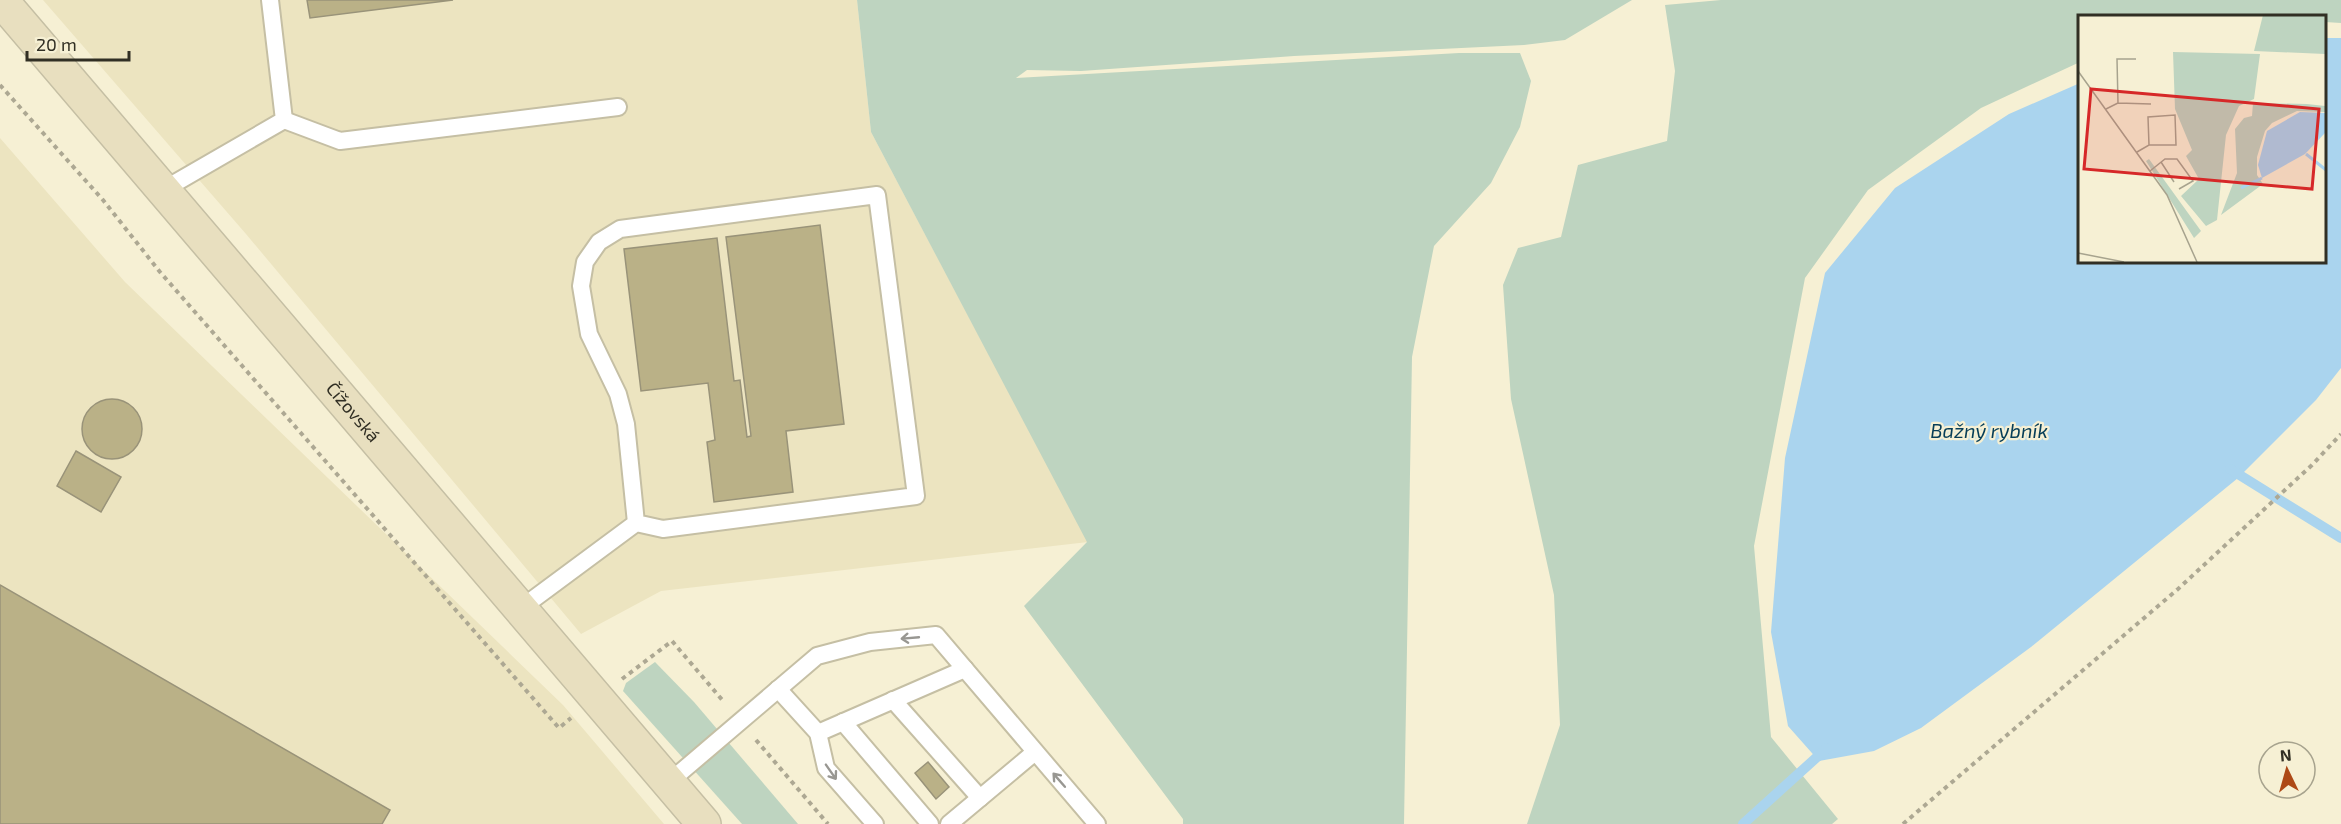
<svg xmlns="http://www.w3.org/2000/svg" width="2341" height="824" viewBox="0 0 2341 824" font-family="'Exo 2',sans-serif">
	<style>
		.built { fill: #ece4c0 }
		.green { fill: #bed4c0 }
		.water { fill: #aad4ee }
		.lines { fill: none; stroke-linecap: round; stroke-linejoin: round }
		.stream { stroke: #aad4ee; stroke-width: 10 }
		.building { fill: #bab187; stroke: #999379; stroke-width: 1.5 }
		.lane-casing { stroke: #c5bfa4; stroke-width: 20 }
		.secondary-casing { stroke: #c5bfa4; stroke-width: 36 }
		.path { stroke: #ada893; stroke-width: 4; stroke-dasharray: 4.5 4.5; stroke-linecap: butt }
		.lane { stroke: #fff; stroke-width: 16 }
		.secondary { stroke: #e8dfbf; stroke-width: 33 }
		.oneway { stroke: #989792 }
		.labels { text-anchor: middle; stroke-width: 4.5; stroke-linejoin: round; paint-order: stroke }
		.street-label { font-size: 18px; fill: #312f24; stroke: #f6f0d4 }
		.water-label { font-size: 20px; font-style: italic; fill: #073e58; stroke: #f6f0d4 }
		.inset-river { fill: none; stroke: #aad4ee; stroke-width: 3 }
		.inset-road { fill: none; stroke: #a7a38e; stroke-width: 1.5 }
		.view { fill: #d62828; fill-opacity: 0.15; stroke: #d62828; stroke-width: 3 }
		.inset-edge { fill: none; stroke: #312f24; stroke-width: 3 }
	</style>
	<rect width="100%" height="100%" fill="#f6f0d4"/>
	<g class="built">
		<path d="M43,0H857L871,132L1088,542L661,591L581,634L246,234Z"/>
		<path d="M0,138L125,282L563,705L664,824H0Z"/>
	</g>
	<g class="green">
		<path d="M857,0H1632L1565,40L1524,45L1294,56L1081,71L1027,70L1016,78L1459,53H1520L1531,81L1520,127L1491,183L1434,246L1412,357L1404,824H1183V819L1024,606L1087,542L871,132Z"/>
		<path d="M1721,0H2341V23L2325,22L2324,16H2080V62L1981,108L1868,190L1805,278L1754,546L1771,737L1838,819L1832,824H1527L1560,725L1554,595L1511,399L1503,285L1518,248L1561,237L1578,165L1667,141L1675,71L1665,5Z"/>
		<path d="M655,662L694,702L798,824H742L623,691L626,683Z"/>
	</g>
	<path class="water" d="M2325,38H2341V368L2316,400L2238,478L2031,647L1921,728L1874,751L1819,761L1788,726L1771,632L1785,458L1825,273L1895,188L2009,114L2080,83V261H2324Z"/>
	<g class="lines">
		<g class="stream">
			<path d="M2230,469L2341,538"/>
			<path d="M1743,824L1827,748"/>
		</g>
	</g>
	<g class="building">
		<path d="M307,0H453L310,18Z"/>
		<path d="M820,225L844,424L786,431L793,492L714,502L707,442L715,440L708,383L641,391L624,249L717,238L734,381L740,380L747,437L751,436L726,237Z"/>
		<circle cx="112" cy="429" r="30"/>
		<path d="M76,451L121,477L101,512L57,486Z"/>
		<path d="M0,585L390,810L382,824H0Z"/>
		<path d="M928,762L949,787L936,799L915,773Z"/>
	</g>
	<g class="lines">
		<g class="lane-casing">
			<g id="lane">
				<path d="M284,120L340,141L618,107"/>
				<path d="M163,190L284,120L270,0"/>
				<path d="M520,609L636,523L663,529L916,496L877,195L620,229L599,242L585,262L581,286L589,334L618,394L626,424L636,523"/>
				<path d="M778,689L818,733L826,768L875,824"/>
				<path d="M893,700L980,798"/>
				<path d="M843,722L930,824"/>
				<path d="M818,733L965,669"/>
				<path d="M668,783L817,656L870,642L936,635L1097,824"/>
				<path d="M949,824L1035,752"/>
			</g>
		</g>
		<g class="secondary-casing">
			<g id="secondary">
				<path id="s1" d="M1,0L704,824"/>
			</g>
		</g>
		<g class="path">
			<path d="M0,85L103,200L160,272L559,728L571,718"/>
			<path d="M622,679L672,641L724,702"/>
			<path d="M756,740L828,824"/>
			<path d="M1903,824L2178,589L2312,465L2341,434"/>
		</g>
		<use href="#lane" class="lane"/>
		<use href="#secondary" class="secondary"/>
	</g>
	<defs><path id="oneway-shaft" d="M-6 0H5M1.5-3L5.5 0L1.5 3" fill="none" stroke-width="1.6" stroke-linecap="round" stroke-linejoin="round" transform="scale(1.5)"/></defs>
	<g class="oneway">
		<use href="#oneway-shaft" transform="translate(910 638) rotate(175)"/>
		<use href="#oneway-shaft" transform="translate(831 772) rotate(55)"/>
		<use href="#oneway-shaft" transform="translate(1059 780) rotate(-131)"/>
	</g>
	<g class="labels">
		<g class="street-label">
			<text dy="6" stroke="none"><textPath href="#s1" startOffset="542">Čížovská</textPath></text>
		</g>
		<g class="water-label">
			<text x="1989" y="438">Bažný rybník</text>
		</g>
	</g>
	<g transform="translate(2078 15)">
		<rect width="248" height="248" fill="#f6f0d4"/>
		<path d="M185,0H247V39L176,36ZM95,37L182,39L176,84L161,91L148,120L139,205L128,211L103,181L121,164L108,141L114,135L97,94ZM175,88L229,89L247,91V97L219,96L194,108L187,116L179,142V160L185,169L143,200L159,158L157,114L166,103L174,101ZM71,144L123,216L116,223L68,146Z" fill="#bed4c0"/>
		<path d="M222,97L247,98V118L227,139L184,163L180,150L189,116Z" fill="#aad4ee"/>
		<path class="inset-river" d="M228,139L248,155M163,173L184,163"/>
		<path class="inset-road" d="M0,56L89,180L119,247M40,88L73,89M28,94L40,88L39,44H58M59,137L71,130H98L97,100L70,102L71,130M83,147L96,167M72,156L87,144H99L115,166L101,174M0,238L46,247"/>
		<path class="view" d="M13,74L241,94L234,174L6,154Z"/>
		<rect width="248" height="248" class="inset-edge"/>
	</g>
	<g transform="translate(2287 770) rotate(355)"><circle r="28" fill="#f6f0d4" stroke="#a7a38e" stroke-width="1.5"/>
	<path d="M0-4.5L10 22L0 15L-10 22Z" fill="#ad4916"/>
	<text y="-9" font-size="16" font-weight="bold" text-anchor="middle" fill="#312f24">N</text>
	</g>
	<path d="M27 51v9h102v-9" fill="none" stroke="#312f24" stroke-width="3"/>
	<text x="36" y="51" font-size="18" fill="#312f24" stroke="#f6f0d4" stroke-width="4.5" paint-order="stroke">20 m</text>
</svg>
